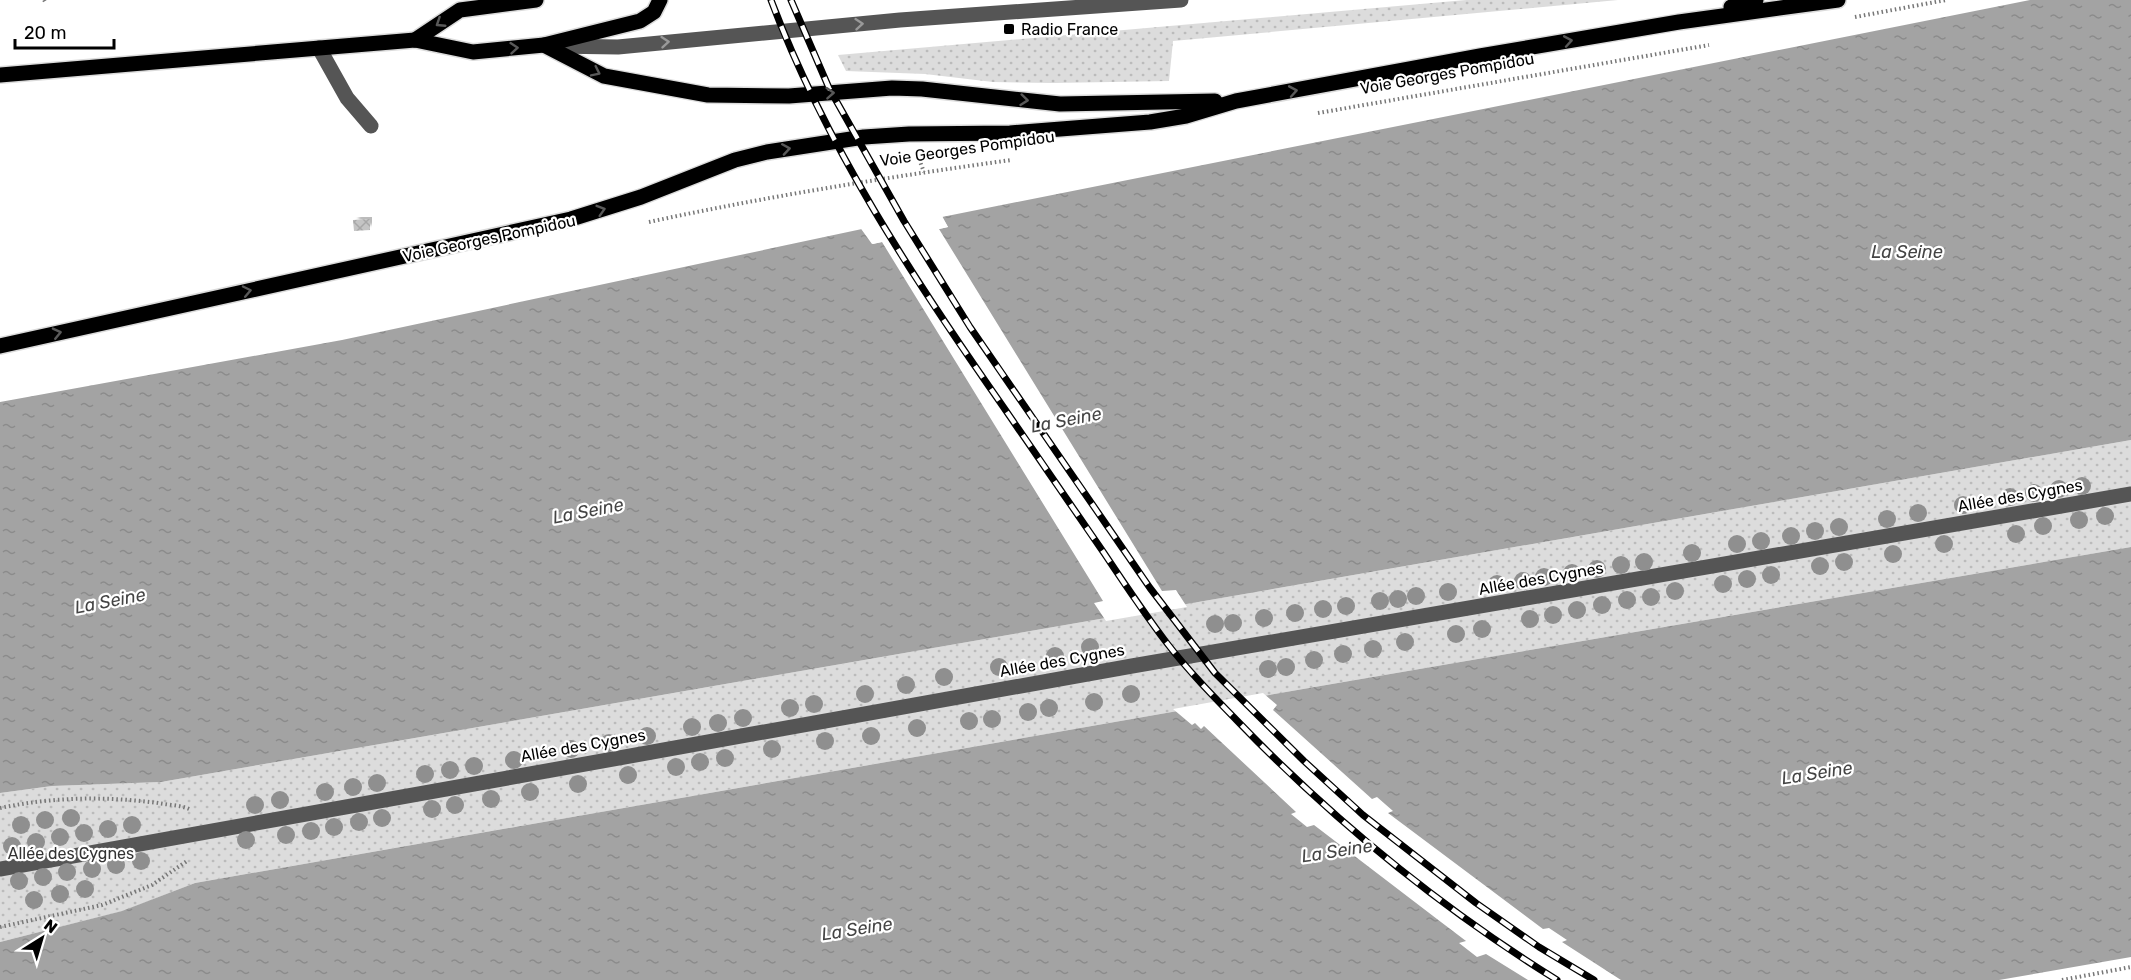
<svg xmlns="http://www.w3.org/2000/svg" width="2131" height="980" viewBox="0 0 2131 980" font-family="Rubik,sans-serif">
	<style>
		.green { fill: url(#green-dots) }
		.water { fill: url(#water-ripples) }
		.pier { fill: #fff }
		.building { fill: url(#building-cross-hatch); filter: url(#shadow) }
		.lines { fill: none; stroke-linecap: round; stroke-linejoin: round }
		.major-casing { stroke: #dbdbdb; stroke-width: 18 }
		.path { stroke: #777; stroke-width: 4; stroke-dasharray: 1.5 3; stroke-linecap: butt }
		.minor { stroke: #555; stroke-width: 15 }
		.major { stroke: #000; stroke-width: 15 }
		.rail-casing { stroke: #000; stroke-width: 7 }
		.rail { stroke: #fff; stroke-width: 4.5; stroke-dasharray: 14; stroke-linecap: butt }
		.tree { fill: #8f8f8f }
		.oneway { stroke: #595959 }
		.oneway2 { stroke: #999 }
		.poi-dot { fill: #000; stroke: #fff; stroke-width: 2 }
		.labels { text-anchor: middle; stroke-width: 4.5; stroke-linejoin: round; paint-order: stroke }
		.poi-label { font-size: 16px; fill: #000; stroke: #fff; text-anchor: start }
		.street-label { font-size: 16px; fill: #000; stroke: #fff }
		.park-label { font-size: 16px; fill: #333; stroke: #fff }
		.water-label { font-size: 18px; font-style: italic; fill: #444; stroke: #fff }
	</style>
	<defs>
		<pattern id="green-dots" width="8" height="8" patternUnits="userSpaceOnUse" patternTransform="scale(1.5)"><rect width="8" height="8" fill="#dcdcdc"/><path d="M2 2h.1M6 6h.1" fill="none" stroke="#bbb" stroke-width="1.8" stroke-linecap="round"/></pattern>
		<pattern id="water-ripples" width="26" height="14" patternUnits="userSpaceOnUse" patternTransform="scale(1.5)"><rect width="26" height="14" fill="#a3a3a3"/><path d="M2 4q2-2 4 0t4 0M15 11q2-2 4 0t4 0" fill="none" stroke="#8b8b8b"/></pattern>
		<pattern id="building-cross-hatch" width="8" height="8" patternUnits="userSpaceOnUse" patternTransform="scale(1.5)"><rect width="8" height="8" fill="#c4c4c4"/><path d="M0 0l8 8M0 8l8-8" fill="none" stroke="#a7a7a7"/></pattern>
		<filter id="shadow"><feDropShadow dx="5.5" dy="-5.5" stdDeviation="1.5" flood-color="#0004"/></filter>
	</defs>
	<rect width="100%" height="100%" fill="#fff"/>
	<g class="green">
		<path d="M1466,0H1618L1173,41L1169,81L1053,83L993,82L925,74L846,71L838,55Z"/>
		<path d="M2131,440V547L1332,684L195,883L123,911L0,942V793L52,786L161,782Z"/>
	</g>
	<g class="water">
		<path d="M2030,0H2131V440L161,782L52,786L0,793V402L342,340L862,229L873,244L948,227L942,217Z"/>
		<path d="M2131,547V957L1999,980H0V942L122,911L195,883L1332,684Z"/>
	</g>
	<g class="pier">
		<path d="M941,214L948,227L939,229L1162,591L1176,590L1187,607L1106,621L1094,603L1103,601L882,242L872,244L859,226L864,227L874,241L944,225L939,218Z"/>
		<path d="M1263,693L1277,705L1273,710L1372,799L1377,797L1393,811L1388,813L1543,929L1549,928L1567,940L1562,942L1621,980H1528L1486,954L1477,957L1459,943L1466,941L1437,919L1314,825L1307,827L1291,814L1296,812L1204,726L1201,729L1195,723L1192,725L1173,709Z"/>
	</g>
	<path class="building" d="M370,219V230L354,231L353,220Z"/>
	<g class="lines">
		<g class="major-casing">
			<g id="major">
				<path d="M1731,7L1756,0"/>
				<path d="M415,40L460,10L536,0"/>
				<path d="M544,45L604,76L708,95L789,96L892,88L922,89L1060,104L1215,101"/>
				<path d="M0,75L415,40L473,52L544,45L640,21L654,12L660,0"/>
				<path d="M0,346L571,219L641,197L735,160L767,152L864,137L909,134L1010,133L1150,122L1186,116L1236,101L1480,56L1679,22L1838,0"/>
			</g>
		</g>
		<g class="path">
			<path d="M44,0L46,3"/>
			<path d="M1855,17L1946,0"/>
			<path d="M1318,113L1709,45"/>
			<path d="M919,159L924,172"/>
			<path d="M649,222C769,196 889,177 1011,160"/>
			<path d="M0,808C52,797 105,796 158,803C168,805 180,805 189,809"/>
			<path d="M0,927L102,905L152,885L187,861"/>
			<path d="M2062,980L2131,967"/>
		</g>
		<g class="minor">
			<path d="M553,46L618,47L900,20L1181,0"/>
			<path d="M319,48L347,98L371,126"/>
			<path d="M0,869L1132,666L2131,494"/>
		</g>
		<use href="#major" class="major"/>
		<g class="rail-casing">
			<g id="rail">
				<path d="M771,0C826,146 913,278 1002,405C1036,454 1070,504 1104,553C1124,583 1144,613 1166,642C1193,677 1226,709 1257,741C1347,831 1449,913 1557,980"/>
				<path d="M791,0L829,88L904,221L970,327L1150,588L1215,673L1304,761L1363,815L1476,903L1539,947L1594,980"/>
			</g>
		</g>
		<use href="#rail" class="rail"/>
	</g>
	<g class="tree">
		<circle cx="2082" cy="486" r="9"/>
		<circle cx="2059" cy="489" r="9"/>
		<circle cx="2034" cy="493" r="9"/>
		<circle cx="2010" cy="497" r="9"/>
		<circle cx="1963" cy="505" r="9"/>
		<circle cx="1918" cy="513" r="9"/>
		<circle cx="2105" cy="516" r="9"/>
		<circle cx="1887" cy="519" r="9"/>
		<circle cx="2079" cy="520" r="9"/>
		<circle cx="2043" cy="526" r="9"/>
		<circle cx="1839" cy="527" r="9"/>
		<circle cx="1815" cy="531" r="9"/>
		<circle cx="2016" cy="534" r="9"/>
		<circle cx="1791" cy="536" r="9"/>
		<circle cx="1761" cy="541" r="9"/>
		<circle cx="1737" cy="544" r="9"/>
		<circle cx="1944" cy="544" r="9"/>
		<circle cx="1692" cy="553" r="9"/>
		<circle cx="1893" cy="554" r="9"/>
		<circle cx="1644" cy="562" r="9"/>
		<circle cx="1844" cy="562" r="9"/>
		<circle cx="1621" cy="565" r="9"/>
		<circle cx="1820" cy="566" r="9"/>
		<circle cx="1597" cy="569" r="9"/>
		<circle cx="1572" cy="573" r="9"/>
		<circle cx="1771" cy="575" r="9"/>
		<circle cx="1544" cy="577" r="9"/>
		<circle cx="1747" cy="579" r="9"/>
		<circle cx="1523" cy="581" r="9"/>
		<circle cx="1497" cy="584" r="9"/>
		<circle cx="1723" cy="584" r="9"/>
		<circle cx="1675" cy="591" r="9"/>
		<circle cx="1448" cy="592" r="9"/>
		<circle cx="1416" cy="596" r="9"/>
		<circle cx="1651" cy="597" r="9"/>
		<circle cx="1398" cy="599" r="9"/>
		<circle cx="1627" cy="600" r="9"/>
		<circle cx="1380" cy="601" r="9"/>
		<circle cx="1602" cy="605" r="9"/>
		<circle cx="1346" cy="606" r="9"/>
		<circle cx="1323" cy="609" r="9"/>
		<circle cx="1577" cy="610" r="9"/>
		<circle cx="1295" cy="613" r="9"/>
		<circle cx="1553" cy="615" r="9"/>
		<circle cx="1264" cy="618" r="9"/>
		<circle cx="1530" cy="619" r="9"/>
		<circle cx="1233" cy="623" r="9"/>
		<circle cx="1215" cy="624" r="9"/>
		<circle cx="1482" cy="629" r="9"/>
		<circle cx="1456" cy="634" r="9"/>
		<circle cx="1405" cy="642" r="9"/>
		<circle cx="1090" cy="647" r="9"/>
		<circle cx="1373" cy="649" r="9"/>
		<circle cx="1343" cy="654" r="9"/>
		<circle cx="1055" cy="656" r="9"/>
		<circle cx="1314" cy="660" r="9"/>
		<circle cx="999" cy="667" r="9"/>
		<circle cx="1286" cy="667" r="9"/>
		<circle cx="1268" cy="669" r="9"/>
		<circle cx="944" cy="677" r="9"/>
		<circle cx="906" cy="685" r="9"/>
		<circle cx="865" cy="694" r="9"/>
		<circle cx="1131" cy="694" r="9"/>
		<circle cx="1094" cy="702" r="9"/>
		<circle cx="814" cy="704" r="9"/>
		<circle cx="790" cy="708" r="9"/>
		<circle cx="1049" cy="708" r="9"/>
		<circle cx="1028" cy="712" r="9"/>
		<circle cx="743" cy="718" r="9"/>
		<circle cx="992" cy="719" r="9"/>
		<circle cx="969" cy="721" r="9"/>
		<circle cx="718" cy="723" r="9"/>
		<circle cx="692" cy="727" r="9"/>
		<circle cx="917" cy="728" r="9"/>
		<circle cx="647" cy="736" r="9"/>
		<circle cx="871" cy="736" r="9"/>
		<circle cx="825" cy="741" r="9"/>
		<circle cx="609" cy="743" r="9"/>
		<circle cx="571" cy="749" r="9"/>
		<circle cx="772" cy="749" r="9"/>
		<circle cx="725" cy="758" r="9"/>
		<circle cx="514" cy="760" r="9"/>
		<circle cx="700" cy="762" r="9"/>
		<circle cx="474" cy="766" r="9"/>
		<circle cx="676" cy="767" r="9"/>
		<circle cx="450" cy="770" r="9"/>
		<circle cx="425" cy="774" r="9"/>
		<circle cx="628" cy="775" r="9"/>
		<circle cx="377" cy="783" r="9"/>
		<circle cx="578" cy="784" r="9"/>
		<circle cx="353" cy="787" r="9"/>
		<circle cx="325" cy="792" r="9"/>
		<circle cx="530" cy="792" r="9"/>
		<circle cx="491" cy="799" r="9"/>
		<circle cx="280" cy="800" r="9"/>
		<circle cx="255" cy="805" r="9"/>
		<circle cx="455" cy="805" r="9"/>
		<circle cx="432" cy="809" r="9"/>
		<circle cx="71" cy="818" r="9"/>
		<circle cx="382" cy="818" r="9"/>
		<circle cx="45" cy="820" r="9"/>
		<circle cx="359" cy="822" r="9"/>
		<circle cx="21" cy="825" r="9"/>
		<circle cx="132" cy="825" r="9"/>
		<circle cx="334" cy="827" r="9"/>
		<circle cx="108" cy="829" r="9"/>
		<circle cx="311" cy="831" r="9"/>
		<circle cx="84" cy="833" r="9"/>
		<circle cx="286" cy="835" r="9"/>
		<circle cx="60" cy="837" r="9"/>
		<circle cx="246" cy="840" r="9"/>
		<circle cx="36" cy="842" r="9"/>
		<circle cx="12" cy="846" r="9"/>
		<circle cx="141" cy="861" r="9"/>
		<circle cx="116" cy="865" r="9"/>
		<circle cx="92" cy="869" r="9"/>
		<circle cx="67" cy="872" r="9"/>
		<circle cx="43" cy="877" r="9"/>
		<circle cx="19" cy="881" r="9"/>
		<circle cx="85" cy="889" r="9"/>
		<circle cx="60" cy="894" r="9"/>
		<circle cx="34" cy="900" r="9"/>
	</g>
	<defs><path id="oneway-chevron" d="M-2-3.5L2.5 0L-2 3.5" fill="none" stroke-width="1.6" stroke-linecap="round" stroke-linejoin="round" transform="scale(1.5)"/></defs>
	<g class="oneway">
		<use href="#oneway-chevron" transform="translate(440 23) rotate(147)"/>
		<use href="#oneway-chevron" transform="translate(1568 41) rotate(-10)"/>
		<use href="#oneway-chevron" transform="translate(514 48) rotate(-5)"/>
		<use href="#oneway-chevron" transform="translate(596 72) rotate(26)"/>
		<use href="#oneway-chevron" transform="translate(1293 91) rotate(-10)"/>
		<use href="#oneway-chevron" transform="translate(830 93) rotate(-4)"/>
		<use href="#oneway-chevron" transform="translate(1024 100) rotate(6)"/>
		<use href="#oneway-chevron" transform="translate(786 149) rotate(-9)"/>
		<use href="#oneway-chevron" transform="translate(601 210) rotate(-17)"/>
		<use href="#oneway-chevron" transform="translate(247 291) rotate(-12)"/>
		<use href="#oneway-chevron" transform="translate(57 333) rotate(-13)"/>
	</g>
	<g class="oneway2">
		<use href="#oneway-chevron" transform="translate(859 24) rotate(-5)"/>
		<use href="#oneway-chevron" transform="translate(665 42) rotate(-5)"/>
	</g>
	<rect class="poi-dot" x="1003" y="23" width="12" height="12" rx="3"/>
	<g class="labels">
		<g class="poi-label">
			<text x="1021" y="35">Radio France</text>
		</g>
		<g class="street-label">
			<text transform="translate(1447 73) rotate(-10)" y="6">Voie Georges Pompidou</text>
			<text transform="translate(967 148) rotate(-8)" y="6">Voie Georges Pompidou</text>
			<text transform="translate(489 238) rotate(-12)" y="6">Voie Georges Pompidou</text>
			<text transform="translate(2020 495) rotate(-10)" y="6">Allée des Cygnes</text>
			<text transform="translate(1541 578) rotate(-10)" y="6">Allée des Cygnes</text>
			<text transform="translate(1062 660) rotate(-10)" y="6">Allée des Cygnes</text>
			<text transform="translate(583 745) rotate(-10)" y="6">Allée des Cygnes</text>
		</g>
		<g class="park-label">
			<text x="71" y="859">Allée des Cygnes</text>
		</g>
		<g class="water-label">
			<text x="1907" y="258">La Seine</text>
			<text transform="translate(1066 420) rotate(-11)" y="6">La Seine</text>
			<text transform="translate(588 511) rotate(-11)" y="6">La Seine</text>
			<text transform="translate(110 601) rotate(-11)" y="6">La Seine</text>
			<text transform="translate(1817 773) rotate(-9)" y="6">La Seine</text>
			<text transform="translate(1337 851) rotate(-9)" y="6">La Seine</text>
			<text transform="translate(857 929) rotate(-9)" y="6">La Seine</text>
		</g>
	</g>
	<g transform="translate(42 938) rotate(37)" stroke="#ffffff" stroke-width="4.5" paint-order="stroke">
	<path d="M0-4.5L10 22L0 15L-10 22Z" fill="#000000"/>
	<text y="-9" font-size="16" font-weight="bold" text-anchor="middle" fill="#000000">N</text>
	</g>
	<path d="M15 39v9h99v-9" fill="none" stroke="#000000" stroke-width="3"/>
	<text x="24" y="39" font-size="18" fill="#000000" stroke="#ffffff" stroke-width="4.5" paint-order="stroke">20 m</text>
</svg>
